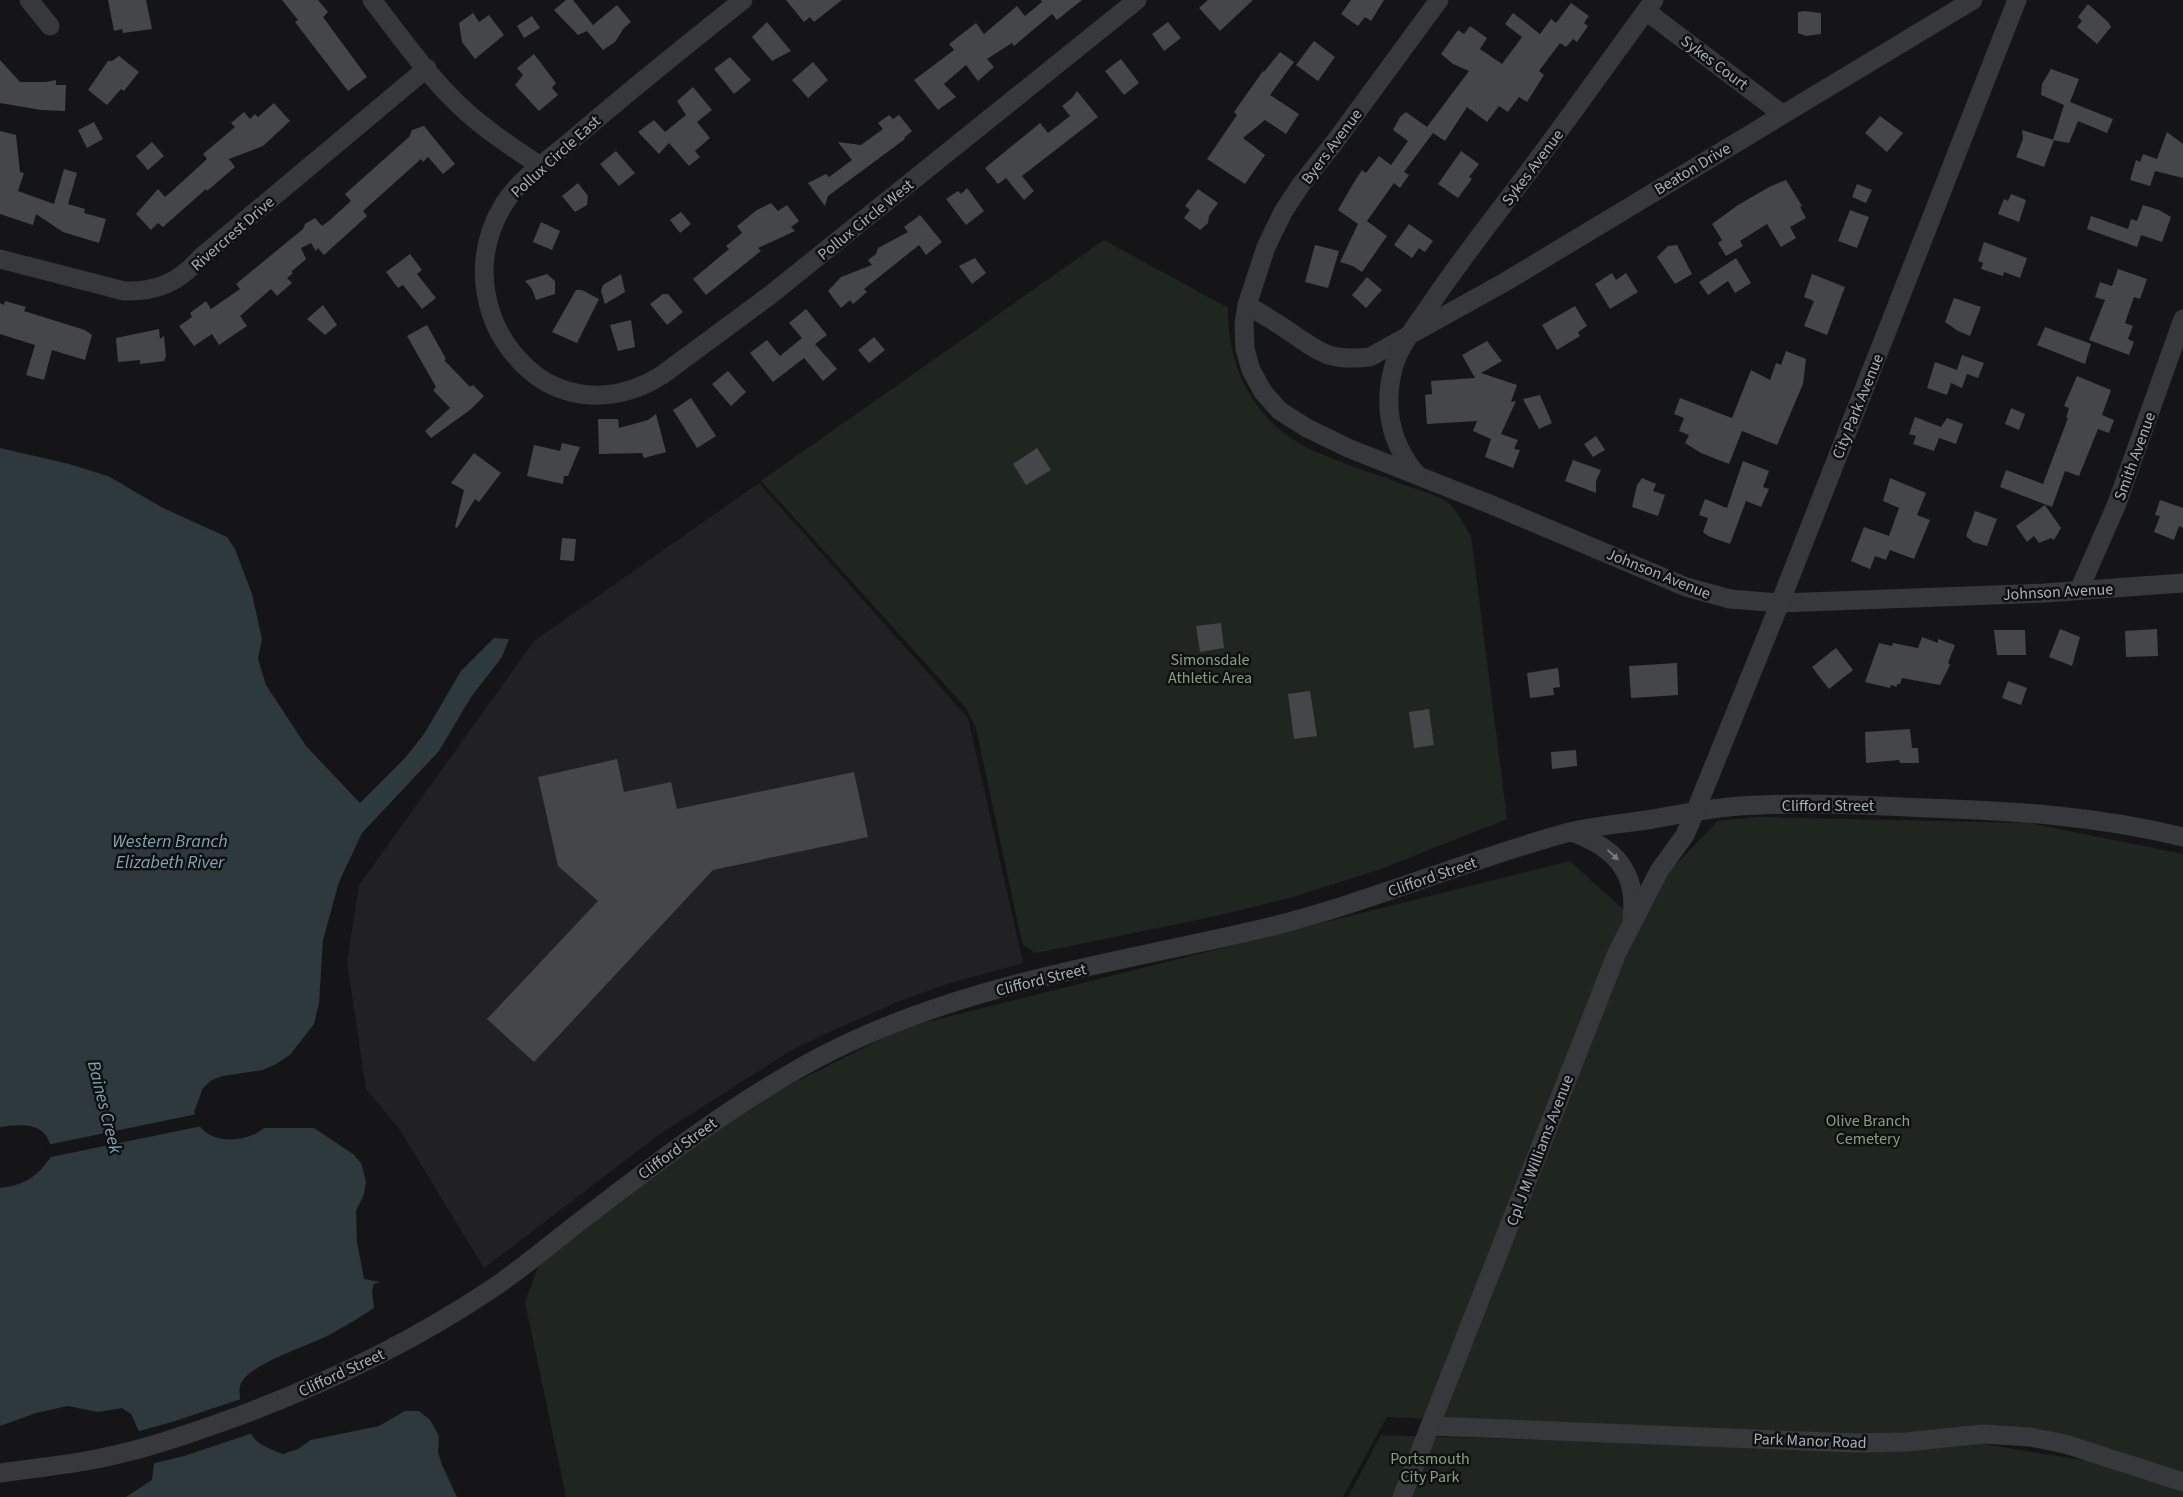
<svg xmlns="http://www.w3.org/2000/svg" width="2183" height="1497" viewBox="0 0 2183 1497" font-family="'Source Sans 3',sans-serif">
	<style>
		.built { fill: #212124 }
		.green { fill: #1f261f }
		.water { fill: #2d393c }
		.pier { fill: #151517 }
		.building { fill: #44464a }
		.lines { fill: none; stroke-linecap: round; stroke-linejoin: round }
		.minor { stroke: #36383c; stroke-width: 19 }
		.oneway { fill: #747980 }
		.labels { text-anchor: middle; stroke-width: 5; stroke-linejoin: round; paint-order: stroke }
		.street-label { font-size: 16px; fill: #a7afb7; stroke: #101012 }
		.park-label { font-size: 16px; fill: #84a27e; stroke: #101012 }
		.water-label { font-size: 18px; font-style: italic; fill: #7ea6b2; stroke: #101012 }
	</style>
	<rect width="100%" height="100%" fill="#151517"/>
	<path class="built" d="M759,483L968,718L1023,963L947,984L900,1001L829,1032L790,1051L660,1134L484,1268L400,1130L366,1089L347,962L359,885L534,641Z"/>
	<g class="green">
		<path d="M1104,240L1228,308C1227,369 1255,423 1312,450C1338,462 1367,471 1394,481C1408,487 1436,494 1447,502C1455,507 1465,527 1471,536L1507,819L1381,869L1293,897L1216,916L1036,953L1023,945L1021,938L976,728L966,708L761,481Z"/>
		<path d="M1758,817L2029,823L2183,854V1478L2102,1452L1999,1425L1889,1439L1387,1417L1343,1497H566L525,1302L543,1254L760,1100L903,1028L1570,861L1636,921L1651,890L1718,821Z"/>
		<path d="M1381,1435L1877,1450L1971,1442L2088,1461L2183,1490V1497H1348Z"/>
	</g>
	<path class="water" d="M0,448L69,464L108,476L163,508L227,537L235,549L252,594L262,639L258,659L266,685L306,746L360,803L405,758L424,734L461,671L494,638L509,639L502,657L471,697L439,751L362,833L339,882L323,940L319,1003L314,1024L290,1055L276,1064L263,1070L223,1076L212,1080L203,1088L194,1112C196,1117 198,1125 202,1129C217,1145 249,1141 264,1128H314L353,1154L361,1163L366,1181L364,1194L356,1211L357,1242L364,1279L380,1282L374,1284L372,1291L374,1308C360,1317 346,1326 331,1334C309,1346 253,1362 241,1383C237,1392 242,1405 244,1413C251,1442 257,1444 283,1454L298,1449L311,1440L379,1426L405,1411H419L430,1420L439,1436L438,1452L442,1465L457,1497H126L152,1480L154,1464L131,1414L122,1408L98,1412L68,1406L36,1413L0,1426V1188C27,1184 35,1178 51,1157C50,1152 51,1145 49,1141C41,1121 17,1125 0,1127Z"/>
	<g class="pier">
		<path d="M197,1114L202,1126L46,1158L48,1156L47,1145Z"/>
		<path d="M244,1398L251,1431L253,1433L184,1456L151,1464L136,1432L172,1422Z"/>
	</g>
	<g class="building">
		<path d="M108,0H146L152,29L123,33L122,29L114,31Z"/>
		<path d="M282,0H318L328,12L323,17L367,77L348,91L295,22L298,20Z"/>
		<path d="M566,0H573L593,25L617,5L631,22L624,28L615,42L603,50L587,31L578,35L554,10Z"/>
		<path d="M786,0H842L814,22L810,17L804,22Z"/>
		<path d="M1041,0H1082L1057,20L1052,14L1014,46L1012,43L987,59L994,67L978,81L966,65L944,84L956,97L938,110L914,80L954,50L949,44L976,23L984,34L1017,6L1025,16L1042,2Z"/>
		<path d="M1208,0H1253L1220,31L1199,8Z"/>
		<path d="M1351,0H1384L1371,21L1365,17L1358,26L1341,14Z"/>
		<path d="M1571,3L1589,16L1584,23L1588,26L1577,42L1573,39L1566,47L1560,43L1539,71L1544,75L1527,102L1519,97L1508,112L1499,106L1487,122L1467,107L1445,141L1433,133L1404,172L1409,175L1400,188L1394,183L1367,221L1387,236L1362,272L1353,266L1340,262L1358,224L1338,210L1353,184L1362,170L1366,173L1379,156L1391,165L1408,141L1393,130L1400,117L1406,112L1427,127L1469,71L1453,64L1441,54L1458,30L1464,34L1470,26L1487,38L1480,49L1502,64L1522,37L1505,24L1513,13L1540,34L1551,19L1556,23Z"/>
		<path d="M2088,4L2108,22L2111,27L2097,44L2077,27L2082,21L2078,17Z"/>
		<path d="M1804,11L1821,13V34L1806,36L1798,33V12Z"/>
		<path d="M473,13L479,22L489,15L504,35L475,59L462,42L459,23Z"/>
		<path d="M532,16L540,28L524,38L517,26Z"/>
		<path d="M767,22L791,51L772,61L752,37Z"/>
		<path d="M1168,22L1181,38L1164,51L1152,34Z"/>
		<path d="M1314,41L1335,57L1318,81L1296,65Z"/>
		<path d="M1280,52L1294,62L1270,95L1299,114L1286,134L1265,120L1243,138L1265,155L1245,184L1207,159L1237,115L1234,112L1263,71L1264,72Z"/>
		<path d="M534,54L556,83L552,88L558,95L539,111L515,85L523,75L517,68Z"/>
		<path d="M119,56L139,72L124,91L121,89L107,105L88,90L108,61H112Z"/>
		<path d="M730,57L751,80L734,94L714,69Z"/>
		<path d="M1121,59L1139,83L1124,95L1105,71Z"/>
		<path d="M0,60L20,82H46L56,80V85H66L65,111L41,110L0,103Z"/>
		<path d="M813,62L828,80L808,98L792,80Z"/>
		<path d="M2051,69L2079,79L2070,102L2113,119L2107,133L2078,121L2069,143L2053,140L2064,105L2041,95L2042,84Z"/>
		<path d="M693,87L712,110L697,122L710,138L695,151L700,157L689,166L669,143L659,154L638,132L654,120L665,132L686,115L677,101Z"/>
		<path d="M1077,91L1098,117L1022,176L1034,191L1024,200L1006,178L998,184L985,168L1040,123L1048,133L1070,116L1062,106L1072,98Z"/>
		<path d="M274,103L290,121L263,146L229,159L235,167L207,191L206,189L163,227L158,223L151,230L136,214L158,189L165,197L172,191L207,159L203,154L235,127L231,123L244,112L250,119L255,114L258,117Z"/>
		<path d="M889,115L893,119L899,115L912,131L904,138L905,139L828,196L825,206L808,183L826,174L829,177L852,160L838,142L861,145L883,129L878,123Z"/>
		<path d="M1880,116L1903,133L1887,152L1865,133Z"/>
		<path d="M94,122L103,139L87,148L78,130Z"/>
		<path d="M424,126L455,164L443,174L428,157L423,162L421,159L363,211L367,216L324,255L318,248L316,251L311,243L301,248L306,259L291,272L293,273L287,278L292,283L277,296L271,289L240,316L247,326L219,345L212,334L194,346L179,326L192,317L190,313L206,301L211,309L240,289L236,284L303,229L305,224L315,218L322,226L330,220L351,201L345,194L409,137L412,130Z"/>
		<path d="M2022,130L2054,140L2044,167L2016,157L2023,139Z"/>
		<path d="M0,131L16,135L20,172L24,173L18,191L54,204L64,169L77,173L68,204L85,209L84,213L106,219L99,243L63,232L36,214L33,225L0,214Z"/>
		<path d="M2167,132L2183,144V178L2155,171L2150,186L2130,180L2136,160L2140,162L2143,154L2157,159Z"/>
		<path d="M152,142L164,156L148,170L136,156Z"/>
		<path d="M616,151L635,173L619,186L600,164Z"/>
		<path d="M1461,151L1479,164L1469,177L1472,179L1458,198L1438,184Z"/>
		<path d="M1786,180L1802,206L1800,207L1806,218L1790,227L1796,238L1781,247L1767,224L1740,241L1743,246L1726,256L1718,243L1722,240L1712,224L1738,205L1771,186Z"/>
		<path d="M578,183L588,196L587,205L575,212L562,196Z"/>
		<path d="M1857,184L1872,190L1866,203L1852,197Z"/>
		<path d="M967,188L984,211L966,225L946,199L958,191L961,194Z"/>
		<path d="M1198,189L1218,203L1209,216L1208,223L1200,230L1184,218L1190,210L1185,206Z"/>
		<path d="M2011,194L2026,200L2019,222L1998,214L2004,199L2008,201Z"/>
		<path d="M771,203L778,211L787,205L799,221L791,227L795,231L758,248L761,251L706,295L693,279L729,249L726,246L742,233L737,226L757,210Z"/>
		<path d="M2143,205L2159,210L2171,217L2162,242L2141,235L2137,247L2087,229L2091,216L2128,229L2131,219L2137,221Z"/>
		<path d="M1850,210L1869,217L1857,248L1838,241Z"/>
		<path d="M681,212L691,224L680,233L670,220Z"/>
		<path d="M920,215L942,242L926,255L919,245L864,289L867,292L853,304L850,300L841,308L828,291L841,277L872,265L868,260L876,254L878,248L908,232L904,227Z"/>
		<path d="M541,222L560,231L552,250L533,242Z"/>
		<path d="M1409,224L1433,241L1425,252L1419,248L1412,258L1394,245Z"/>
		<path d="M1984,242L2027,258L2020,278L2004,272L2003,276L1981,269L1983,263L1978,261Z"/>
		<path d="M1315,245L1339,251L1328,288L1305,282Z"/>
		<path d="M1677,245L1692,274L1675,284L1657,257L1668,246Z"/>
		<path d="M410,254L422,270L417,274L436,298L422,309L403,285L398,288L386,272Z"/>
		<path d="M975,258L986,273L972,284L959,266Z"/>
		<path d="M1736,258L1751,283L1735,293L1728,281L1708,295L1699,282Z"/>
		<path d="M2118,269L2147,279L2140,299L2134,297L2125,323L2133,326L2128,339L2134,342L2129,355L2089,340L2105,300L2095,297L2100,282L2112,286Z"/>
		<path d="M1612,273L1616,280L1626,273L1638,292L1610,309L1595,284Z"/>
		<path d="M547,274L555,281V294L536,300L532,289L525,281Z"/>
		<path d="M621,274L625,292L605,304L601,291L603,285Z"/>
		<path d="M1812,274L1845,287L1827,335L1804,326L1814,301L1804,297Z"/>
		<path d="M1367,277L1382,290L1366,308L1352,295Z"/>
		<path d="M576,290H582L599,299L577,343L552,332Z"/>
		<path d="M663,294H668L683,312L667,325L650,304Z"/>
		<path d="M1954,298L1981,307L1970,336L1958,331L1945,322Z"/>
		<path d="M5,301L26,307L24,311L85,330L92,335L85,360L52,350L44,380L26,375L35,345L0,334V303L4,305Z"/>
		<path d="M323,305L337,325L325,335L307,319Z"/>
		<path d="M1575,306L1587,326L1578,332L1580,336L1557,350L1542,325Z"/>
		<path d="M806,309L827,335L815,344L837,369L823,381L804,358L773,382L750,353L767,340L780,356L802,338L789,323Z"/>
		<path d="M631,320L635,347L618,351L610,325Z"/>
		<path d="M427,325L446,359L444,360L470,387L473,385L484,396L470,410L431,438L425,431L450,408L433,390L436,387L407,336Z"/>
		<path d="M2045,327L2091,344L2085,364L2037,345Z"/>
		<path d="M159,329L160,339L164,336L166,356L164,361L140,364V360L118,362L116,338Z"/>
		<path d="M874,337L885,350L869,363L858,350Z"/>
		<path d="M1487,341L1502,361L1481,373L1517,385L1511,402L1516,401L1501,434L1518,440L1514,449L1520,450L1513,468L1485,457L1491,439L1473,431L1477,421L1427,424L1425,395L1432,394L1431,381L1475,378L1462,355Z"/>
		<path d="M1786,351L1806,359L1803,384L1777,445L1742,431L1729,464L1701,453L1685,443L1689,435L1679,431L1684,418L1674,414L1680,398L1732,418L1751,370L1770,380L1776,363L1781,365Z"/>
		<path d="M1962,355L1984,363L1978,378L1967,374L1962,388L1951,383L1947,395L1927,388L1935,362L1957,370Z"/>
		<path d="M728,371L746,392L731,406L712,384Z"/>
		<path d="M2077,376L2111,390L2102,415L2114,420L2109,433L2098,429L2079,476L2065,471L2052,507L2000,487L2006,470L2043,484L2068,418H2066L2069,408L2064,406Z"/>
		<path d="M1540,395L1552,423L1539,429L1523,399Z"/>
		<path d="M691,398L716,436L697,448L673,410Z"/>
		<path d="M2011,408L2025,414L2019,430L2005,424Z"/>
		<path d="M656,414L666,452L644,458L642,453L599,454L598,419H618L619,428L648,420Z"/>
		<path d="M1915,417L1941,427L1947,418L1963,424L1956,444L1939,438L1934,451L1913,444L1916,436L1909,434Z"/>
		<path d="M1596,436L1605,450L1593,457L1584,444Z"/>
		<path d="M562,443L580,447L568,476H564L563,484L527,476L534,445L560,451Z"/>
		<path d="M1037,448L1051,470L1026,485L1013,464Z"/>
		<path d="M474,453L501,473L479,502L475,499L457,528L455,527L464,490L451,483Z"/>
		<path d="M1573,460L1601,470L1596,481V493L1565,481Z"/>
		<path d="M1743,461L1769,471L1763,487L1769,489L1761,507L1746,501L1730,544L1708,536L1703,532L1708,518L1699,515L1705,499L1727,508Z"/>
		<path d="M1642,478L1656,484L1653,491L1665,495L1658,516L1632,507L1637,485Z"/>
		<path d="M1890,478L1926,493L1917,515L1930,520L1914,559L1890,550L1886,560L1875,556L1870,569L1851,561L1864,527L1889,536L1899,508L1883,501Z"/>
		<path d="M2160,500L2183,508V528L2179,526L2174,540L2154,532L2160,516L2155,515Z"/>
		<path d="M2045,505L2061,528L2054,540L2051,538L2039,543L2034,536L2027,542L2016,526Z"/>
		<path d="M1975,511L1997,519L1987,546L1973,542L1966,536Z"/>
		<path d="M562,538L576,539L574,561L560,560Z"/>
		<path d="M1221,623L1224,648L1200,652L1196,626Z"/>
		<path d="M2060,629L2080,637L2072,666L2049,657Z"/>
		<path d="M2157,629L2158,656L2126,657L2125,631Z"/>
		<path d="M1994,630H2025L2026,655H1997Z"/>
		<path d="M1922,637L1938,643V639L1955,645L1948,663L1950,665L1940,685L1902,678L1900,684H1897V687L1891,685L1890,688L1865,682L1879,643L1892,646L1893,643L1918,648Z"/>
		<path d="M1836,648L1853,670L1829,689L1812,667Z"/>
		<path d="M1677,663L1678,695L1631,698L1629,666Z"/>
		<path d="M1558,668L1560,687L1553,688L1554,695L1530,698L1527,673Z"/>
		<path d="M2008,681L2027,688L2021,705L2002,698Z"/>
		<path d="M1310,691L1317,736L1294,739L1288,694Z"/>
		<path d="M1429,709L1434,745L1414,748L1409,712Z"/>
		<path d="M1910,729L1912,748H1918L1919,763H1900L1899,760L1866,763L1865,732Z"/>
		<path d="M1576,750L1577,766L1552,769L1551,752Z"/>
		<path d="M617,759L624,792L671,782L677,809L854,772L868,837L713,870L534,1062L487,1019L598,901L558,866L538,777Z"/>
	</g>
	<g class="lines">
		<g class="minor">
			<path d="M29,0L50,26"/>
			<path d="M372,0C400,36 427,75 460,106C484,129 512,147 540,166"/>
			<path d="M743,0C685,46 628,92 572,140C549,160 520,178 504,204C483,238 479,276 491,313C499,339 520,366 544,381C582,403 626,398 662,375L769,296L1137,0"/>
			<path d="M1439,0L1334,143L1300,186L1283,212L1266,247L1247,305L1244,324L1245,349L1251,370L1263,392L1280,411L1307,428L1348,448L1492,505L1686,587L1730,599L1780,603L2045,593L2183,583"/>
			<path d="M1646,11L1782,114"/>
			<path d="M0,259L124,291C155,292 179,283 200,258L427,68"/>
			<path d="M1247,305C1262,314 1279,324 1293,334C1323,355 1332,361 1370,357L1505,282L1973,0"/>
			<path d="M1417,475C1391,444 1383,408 1393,369C1398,349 1412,331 1424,314C1451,273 1481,234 1511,195C1560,131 1606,65 1654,0"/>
			<path d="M2079,590L2116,506L2183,319"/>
			<path d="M1572,832C1613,847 1638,871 1632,917"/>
			<path d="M1430,1426L1856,1443L1906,1442L1983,1434L2030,1437L2065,1444L2183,1482"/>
			<path d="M0,1473C42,1467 86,1463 127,1452C165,1443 202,1429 239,1416C327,1383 412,1342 490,1290C522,1269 553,1242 583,1219C655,1164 726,1109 805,1065C943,988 1100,966 1252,931C1359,907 1460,862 1566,833C1592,826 1620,824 1647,820C1677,815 1709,808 1740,806C1802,802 1865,805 1927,808C2016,811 2097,816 2183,837"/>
			<path d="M1402,1497L1617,953L1659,871L1685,835L1695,812L1780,603L2017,0"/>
		</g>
	</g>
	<defs><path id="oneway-solid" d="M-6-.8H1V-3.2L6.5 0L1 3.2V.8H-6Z" transform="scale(1.25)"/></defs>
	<use class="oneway" href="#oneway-solid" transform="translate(1613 855) rotate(43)"/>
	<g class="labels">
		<g class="street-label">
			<text transform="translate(1715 62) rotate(37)" y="6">Sykes Court</text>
			<text transform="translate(1331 146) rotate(-53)" y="6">Byers Avenue</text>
			<text transform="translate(555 156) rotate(-42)" y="6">Pollux Circle East</text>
			<text transform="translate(1532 167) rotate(-53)" y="6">Sykes Avenue</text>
			<text transform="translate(1692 168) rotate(-31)" y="6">Beaton Drive</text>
			<text transform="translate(865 219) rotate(-39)" y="6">Pollux Circle West</text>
			<text transform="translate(232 233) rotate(-41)" y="6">Rivercrest Drive</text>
			<text transform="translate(1857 406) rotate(-68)" y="6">City Park Avenue</text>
			<text transform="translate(2134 456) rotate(-70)" y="6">Smith Avenue</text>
			<text transform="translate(1659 573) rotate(22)" y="6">Johnson Avenue</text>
			<text transform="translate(2058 591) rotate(-3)" y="6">Johnson Avenue</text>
			<text x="1828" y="811">Clifford Street</text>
			<text transform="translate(1432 876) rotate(-19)" y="6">Clifford Street</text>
			<text transform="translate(1041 979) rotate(-14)" y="6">Clifford Street</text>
			<text transform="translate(677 1148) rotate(-36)" y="6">Clifford Street</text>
			<text transform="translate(1539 1150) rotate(-69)" y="6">Cpl J M Williams Avenue</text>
			<text transform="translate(341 1372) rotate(-25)" y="6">Clifford Street</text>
			<text transform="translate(1810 1440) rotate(2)" y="6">Park Manor Road</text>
		</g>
		<g class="park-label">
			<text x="1210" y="665">Simonsdale<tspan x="1210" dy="18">Athletic Area</tspan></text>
			<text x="1868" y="1126">Olive Branch<tspan x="1868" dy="18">Cemetery</tspan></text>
			<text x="1430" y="1464">Portsmouth<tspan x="1430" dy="18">City Park</tspan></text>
		</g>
		<g class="water-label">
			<text x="170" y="847">Western Branch<tspan x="170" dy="21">Elizabeth River</tspan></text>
			<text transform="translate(105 1107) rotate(76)" y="6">Baines Creek</text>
		</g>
	</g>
</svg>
